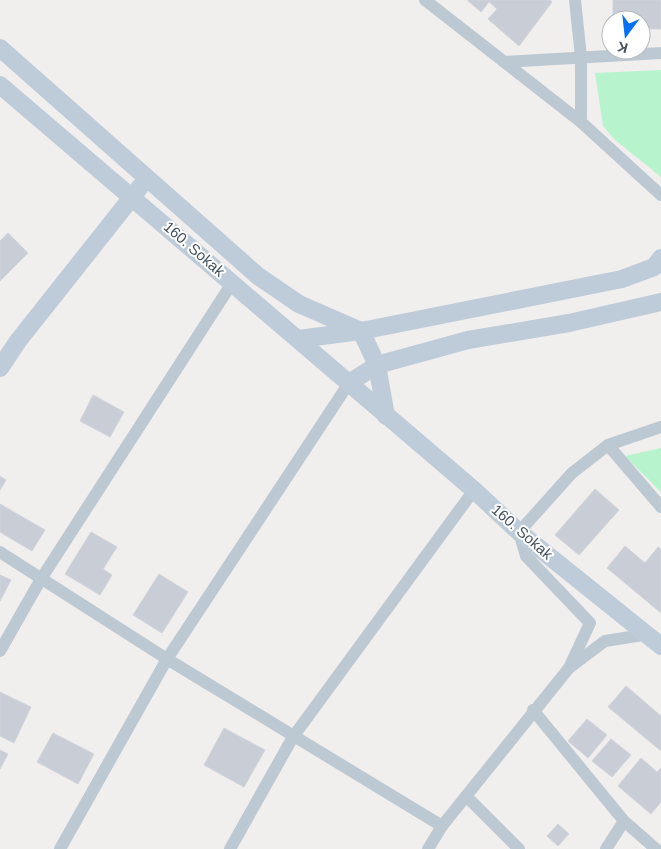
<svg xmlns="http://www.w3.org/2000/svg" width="661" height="849" viewBox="0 0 661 849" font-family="Helvetica,sans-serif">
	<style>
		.green { fill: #b7f4ce }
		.building { fill: #c9cdd5; stroke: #d1d4db }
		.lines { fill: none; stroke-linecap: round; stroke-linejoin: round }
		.street { stroke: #bdc9d2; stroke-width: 12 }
		.secondary { stroke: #beccd9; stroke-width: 18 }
		.labels { text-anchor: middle; stroke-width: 4; stroke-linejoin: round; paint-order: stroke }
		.street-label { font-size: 15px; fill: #44525e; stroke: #fff }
	</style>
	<rect width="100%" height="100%" fill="#f1eeee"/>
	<g class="green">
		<path d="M661,70V177L614,139L603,126L595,73Z"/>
		<path d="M661,448V492L625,456Z"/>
	</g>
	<g class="building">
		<path d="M467,0H550L552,2L519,46L488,19L497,9L489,2L481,12Z"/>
		<path d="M613,0H661V29H641V20H613Z"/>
		<path d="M8,233L28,253L0,281V241Z"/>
		<path d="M93,395L124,412L110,437L80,421Z"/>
		<path d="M0,476L6,480L0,490Z"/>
		<path d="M595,489L619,510L579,555L555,535Z"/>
		<path d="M0,504L45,530L32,551L0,532Z"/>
		<path d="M91,532L117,547L103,569L112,575L100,595L65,574Z"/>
		<path d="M625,546L645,563L658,547L661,549V613L607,568Z"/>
		<path d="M159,574L188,592L162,633L133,615Z"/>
		<path d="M0,575L11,580L0,601Z"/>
		<path d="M626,686L661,716V751L608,707Z"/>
		<path d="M0,692L31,707L14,743L0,736Z"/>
		<path d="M587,719L607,735L588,758L568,741Z"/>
		<path d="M224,728L265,750L244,787L204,765Z"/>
		<path d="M53,733L94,754L78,784L37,762Z"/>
		<path d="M611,739L631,755L612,777L592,761Z"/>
		<path d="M0,750L8,754L0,769Z"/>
		<path d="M641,758L657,772L661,768V802L651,814L618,786Z"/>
		<path d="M558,824L569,834L558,846L547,836Z"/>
	</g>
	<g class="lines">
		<g class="street">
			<path d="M425,0L581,122L661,195"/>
			<path d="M575,0L581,57V122"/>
			<path d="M504,62L661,53"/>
			<path d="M608,445L661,507"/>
			<path d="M0,552L167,659L442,826"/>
			<path d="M0,651L41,579L232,283"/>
			<path d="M569,668L590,623L526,556L519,532L572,473L608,445L661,427"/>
			<path d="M533,710L624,821L656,849"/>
			<path d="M466,796L519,849"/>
			<path d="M60,849L167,659L349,383"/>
			<path d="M230,849L293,737L474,490"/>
			<path d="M428,849L442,826L569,668L605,641L649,634"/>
			<path d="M606,849L624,821"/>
		</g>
		<g class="secondary">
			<path d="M0,48L258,276L299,304L361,331L377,365L386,416"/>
			<path d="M0,85L474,490L519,532L661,646"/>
			<path d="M298,339L361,331L622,279L654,267L661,258"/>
			<path d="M0,368L18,341L140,187"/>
			<path d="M349,383L377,365L468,340L569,323L661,302"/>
		</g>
	</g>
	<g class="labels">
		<g class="street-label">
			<text transform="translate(194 249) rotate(41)" y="5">160. Sokak</text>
			<text transform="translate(522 532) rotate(41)" y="5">160. Sokak</text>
		</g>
	</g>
	<g transform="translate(626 35) rotate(195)"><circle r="24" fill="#ffffff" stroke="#b4babf"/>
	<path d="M0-4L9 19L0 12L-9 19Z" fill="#0571f4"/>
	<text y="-8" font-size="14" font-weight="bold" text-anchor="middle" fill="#44525e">K</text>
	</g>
</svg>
